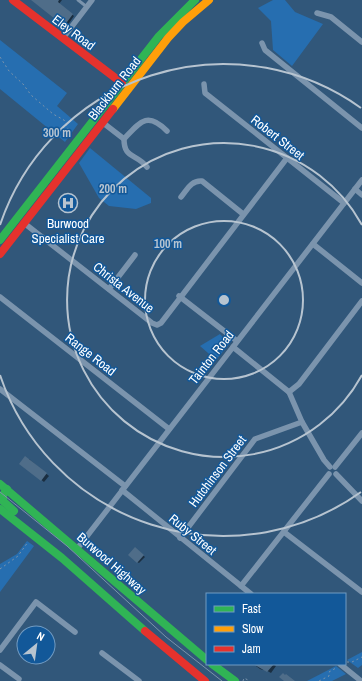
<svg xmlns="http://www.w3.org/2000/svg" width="362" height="681" viewBox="0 0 362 681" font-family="'Archivo Narrow',sans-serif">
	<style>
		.green { fill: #266eb0 }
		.shadow { fill: #0007 }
		.building { fill: #4f6d89 }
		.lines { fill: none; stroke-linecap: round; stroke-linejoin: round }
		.path { stroke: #7b94ad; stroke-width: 1; stroke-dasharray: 2 3; stroke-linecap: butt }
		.lane { stroke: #7b94ad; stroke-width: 3 }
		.street { stroke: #7b94ad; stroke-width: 5.5 }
		.fast { stroke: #30b455; stroke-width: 8 }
		.slow { stroke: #ff9f0a; stroke-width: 8 }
		.jam { stroke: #e5322d; stroke-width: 8 }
		.tram { stroke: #7c93ab; stroke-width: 1 }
		.ring { fill: none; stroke: #b7c4d0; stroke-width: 2 }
		.labels { text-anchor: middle; stroke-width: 3; stroke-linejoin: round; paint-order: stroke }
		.street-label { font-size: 13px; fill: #fff; stroke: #125899 }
		.poi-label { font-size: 13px; fill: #fff; stroke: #125899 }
		.centre { fill: #b7c4d0; stroke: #125899; stroke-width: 2 }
		.ring-label { font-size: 12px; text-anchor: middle; font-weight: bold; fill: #b7c4d0; stroke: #125899; stroke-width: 3; stroke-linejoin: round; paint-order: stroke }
	</style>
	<rect width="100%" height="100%" fill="#31577a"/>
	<g class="green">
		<path d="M273,0H285L295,12L323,24L292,66L273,50L271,21L258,8Z"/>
		<path d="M0,40L67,93L57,106L78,124L65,142L0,89Z"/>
		<path d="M90,148L151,198V203L136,209L109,206L99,198L79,163Z"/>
		<path d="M220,334L229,344L216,360L200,346Z"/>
		<path d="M27,541L34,546L0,592V564L17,554Z"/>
		<path d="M362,652V665L358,668L347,660Z"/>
		<path d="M336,666L346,674L332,681H307Z"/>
	</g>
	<g class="shadow">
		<path d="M32,0H62L59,4L74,16L67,26Z"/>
		<path d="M29,459L49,476L44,482L20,464Z"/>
		<path d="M137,550L145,557L139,563L137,562Z"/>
		<path d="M257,664H273L276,666L271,673L264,669L263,670L260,669L256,666Z"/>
	</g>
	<g class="building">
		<path d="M31,0H59L58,2L73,14L64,26Z"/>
		<path d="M25,456L47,473L41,481L19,464Z"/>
		<path d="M135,547L144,555L137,563L128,555Z"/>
		<path d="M253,664H274L267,672Z"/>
		<path d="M283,673L285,675L286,674L295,681H284L279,677Z"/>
	</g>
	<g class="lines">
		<g class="path">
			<path d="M0,57L9,71L23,84L31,95L53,114L64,120L72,137"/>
			<path d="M0,569L18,556L28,542"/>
			<path d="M347,662H352L362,657"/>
			<path d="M243,681L244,678L250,681"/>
			<path d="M319,681L329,676V672L336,668"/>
		</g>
		<path class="lane" d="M78,0L87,7"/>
		<g class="street">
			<path d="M317,13L331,17L362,42"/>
			<path d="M63,38L92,0"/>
			<path d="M262,43L265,50L362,128"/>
			<path d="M204,84L205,93L344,203"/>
			<path d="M102,122L124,139"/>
			<path d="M147,167C136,153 124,159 124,139C140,122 147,111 167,131"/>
			<path d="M355,189L362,195"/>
			<path d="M181,197C187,190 191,180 202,181L243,214"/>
			<path d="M24,223L152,323L157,325L161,323L287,158"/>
			<path d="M313,244L362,283"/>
			<path d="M109,289L135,255"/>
			<path d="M179,296L237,341"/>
			<path d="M0,297L169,429"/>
			<path d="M233,347L289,392L302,422L324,460L330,467"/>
			<path d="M0,389L125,486"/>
			<path d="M289,392L299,384L362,301"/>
			<path d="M335,467L362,433"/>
			<path d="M336,474L362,501"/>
			<path d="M122,490L251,594"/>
			<path d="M284,532L362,592"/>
			<path d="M180,538L255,439L302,422"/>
			<path d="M77,549L362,180"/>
			<path d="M241,586L329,474"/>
			<path d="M0,650L36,602L75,632"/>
			<path d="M102,653L139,681"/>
			<path d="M340,664L361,681"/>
			<path d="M0,665L19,679"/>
		</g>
		<g class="fast">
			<path d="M0,240L159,36L195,0"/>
			<path d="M0,484L207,660"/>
			<path d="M7,489L3,495V501L14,511"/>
			<path d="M0,509L62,558L145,631"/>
			<path d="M212,664L235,681"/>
		</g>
		<path class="slow" d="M113,109L168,38L183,22L209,0"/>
		<g class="jam">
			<path d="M13,0L122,83"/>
			<path d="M0,254L113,109"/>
			<path d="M145,631L205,681"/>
		</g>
		<path class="tram" d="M0,492L67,546L166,637L222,681"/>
	</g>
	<g class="ring">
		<circle cx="224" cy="300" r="79"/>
		<path d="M362 375A157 157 0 1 1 362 225"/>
		<path d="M361 492A236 236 0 0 1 0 375M0 225A236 236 0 0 1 361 108"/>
	</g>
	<defs>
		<g id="hospital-ring" transform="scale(1)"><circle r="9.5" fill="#125899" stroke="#b7c4d0" stroke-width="1.5"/><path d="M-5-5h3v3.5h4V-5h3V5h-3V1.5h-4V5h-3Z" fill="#b7c4d0"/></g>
	</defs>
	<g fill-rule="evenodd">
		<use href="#hospital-ring" x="68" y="203"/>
	</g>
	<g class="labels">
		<g class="street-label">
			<text transform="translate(74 32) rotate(37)" y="5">Eley Road</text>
			<text transform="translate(114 88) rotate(-52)" y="5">Blackburn Road</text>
			<text transform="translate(278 137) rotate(38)" y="5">Robert Street</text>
			<text transform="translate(124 287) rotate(38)" y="5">Christa Avenue</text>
			<text transform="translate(91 354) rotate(38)" y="5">Range Road</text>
			<text transform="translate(211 357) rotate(-52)" y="5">Tainton Road</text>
			<text transform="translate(217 471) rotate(-53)" y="5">Hutchinson Street</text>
			<text transform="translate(193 534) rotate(39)" y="5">Ruby Street</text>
			<text transform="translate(112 563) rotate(41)" y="5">Burwood Highway</text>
		</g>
		<g class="poi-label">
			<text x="68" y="228">Burwood<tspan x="68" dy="15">Specialist Care</tspan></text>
		</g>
	</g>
	<circle cx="224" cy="300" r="6" class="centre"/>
	<g class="ring-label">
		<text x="57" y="137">300 m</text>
		<text x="113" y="193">200 m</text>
		<text x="168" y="248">100 m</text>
	</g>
	<rect x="206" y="593" width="140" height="72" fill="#125899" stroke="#719bc2"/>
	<rect x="214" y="606" width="20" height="6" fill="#30b455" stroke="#719bc2"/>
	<text x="242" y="613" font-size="12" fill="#ffffff">Fast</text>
	<rect x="214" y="626" width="20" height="6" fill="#ff9f0a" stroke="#719bc2"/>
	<text x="242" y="633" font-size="12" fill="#ffffff">Slow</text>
	<rect x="214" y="646" width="20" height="6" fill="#e5322d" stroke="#719bc2"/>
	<text x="242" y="653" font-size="12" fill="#ffffff">Jam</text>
	<g transform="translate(36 645) rotate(29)"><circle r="19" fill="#125899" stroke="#719bc2"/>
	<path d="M0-3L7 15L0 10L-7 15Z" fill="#b7c4d0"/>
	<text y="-6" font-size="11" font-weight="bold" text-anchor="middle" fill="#ffffff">N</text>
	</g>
</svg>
